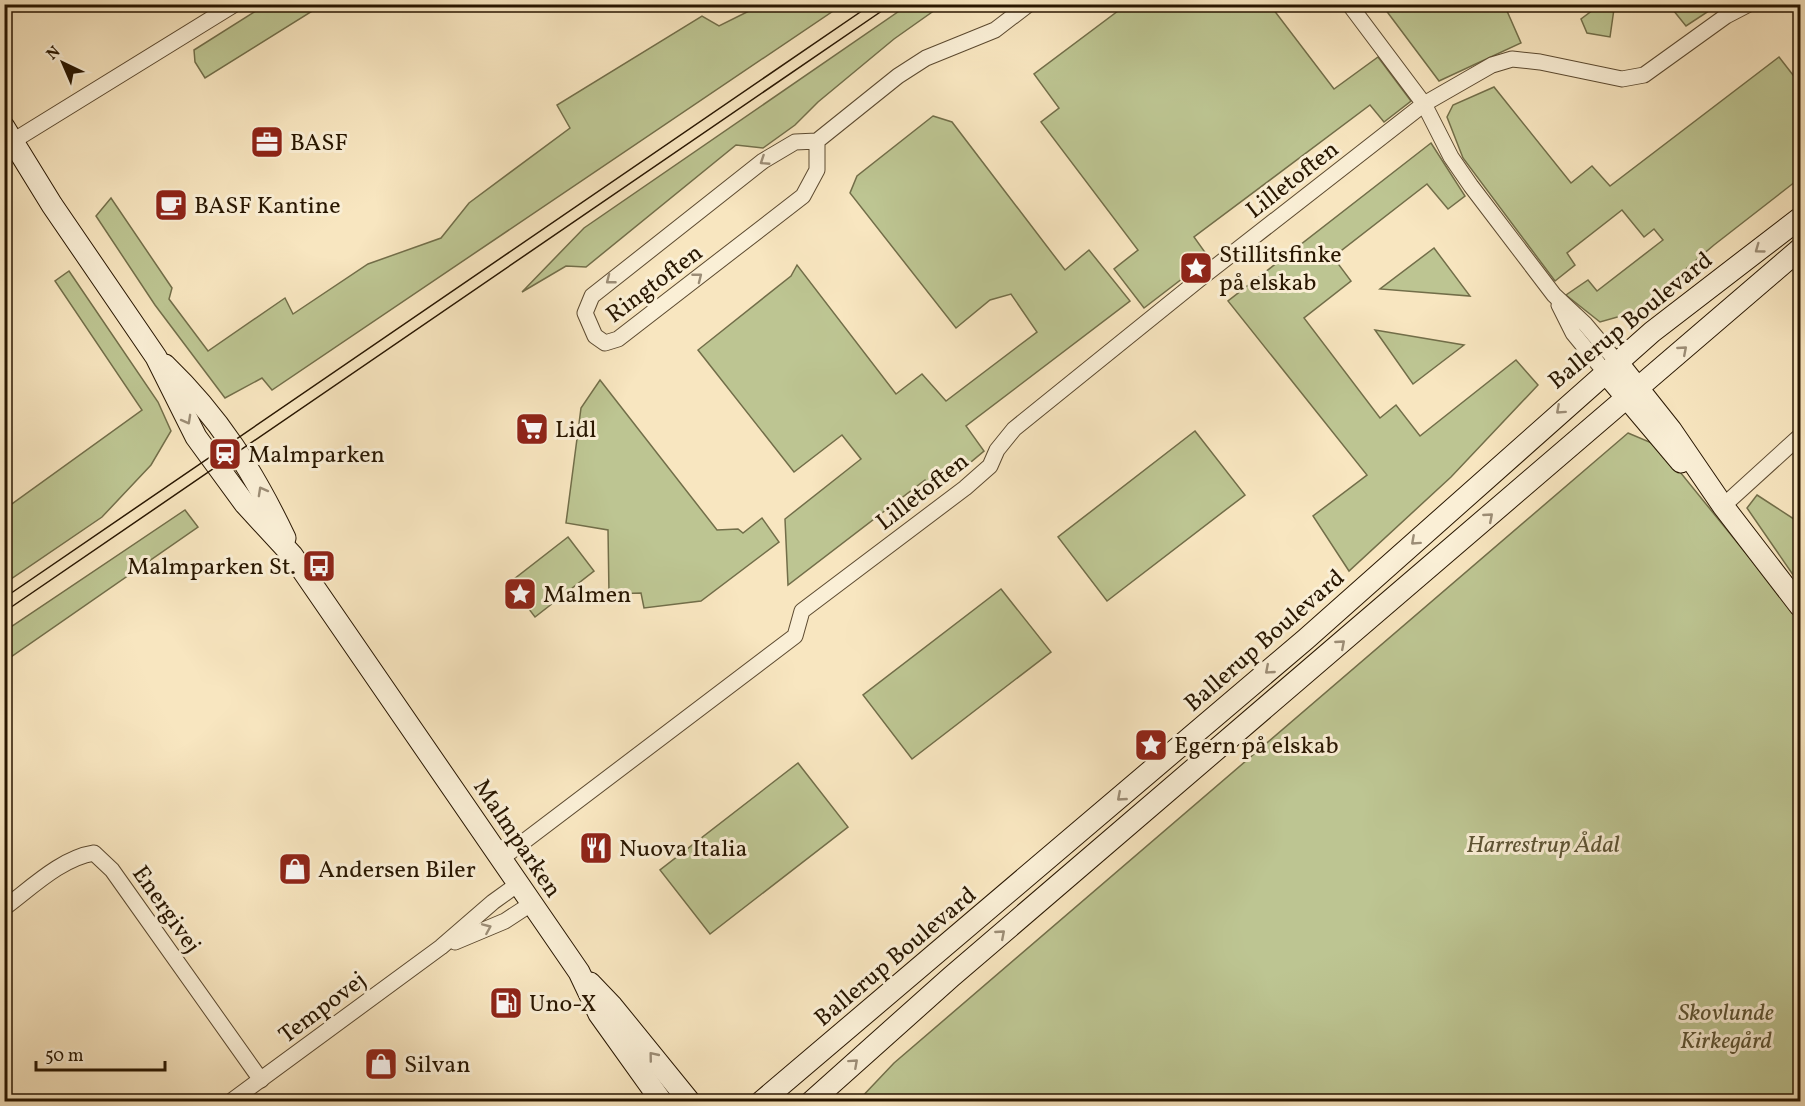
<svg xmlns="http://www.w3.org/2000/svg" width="1805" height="1106" viewBox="0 0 1805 1106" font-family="Vollkorn,serif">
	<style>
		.green { fill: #bdc592; stroke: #726e49; stroke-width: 1.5 }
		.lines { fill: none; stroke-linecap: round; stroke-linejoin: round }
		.street-casing { stroke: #5c4a30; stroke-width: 17 }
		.secondary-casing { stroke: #281600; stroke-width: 23 }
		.street { stroke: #faefd6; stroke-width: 15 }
		.secondary { stroke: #faefd6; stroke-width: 21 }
		.tram { stroke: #281600; stroke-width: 1.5 }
		.oneway { stroke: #9c8d76 }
		.labels { text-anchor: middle; stroke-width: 6; stroke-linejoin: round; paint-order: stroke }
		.poi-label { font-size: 24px; fill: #281600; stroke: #faefd6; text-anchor: start }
		.street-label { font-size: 24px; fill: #281600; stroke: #faefd6 }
		.park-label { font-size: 24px; font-style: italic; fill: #5c5333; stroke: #faefd6 }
	</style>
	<rect width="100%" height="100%" fill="#f8e6c0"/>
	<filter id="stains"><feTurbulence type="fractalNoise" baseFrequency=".00333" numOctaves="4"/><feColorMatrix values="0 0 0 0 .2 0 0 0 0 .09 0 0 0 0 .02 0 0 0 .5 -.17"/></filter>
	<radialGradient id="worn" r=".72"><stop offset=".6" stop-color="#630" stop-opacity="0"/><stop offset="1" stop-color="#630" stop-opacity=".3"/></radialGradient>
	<g class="green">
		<path d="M267,4L322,5L205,78L195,62L194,50Z"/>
		<path d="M754,5H842L272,390L262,378L225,398L155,305L96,216L111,198L172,288L169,299L208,351L285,298L293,314L368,264L441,238L469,203L570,128L557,105L702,16L719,26L755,8Z"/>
		<path d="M908,5H942L894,39L818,102L795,125L763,148L736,145L586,267L566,266L522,292L584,228Z"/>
		<path d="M1126,5H1270L1334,89L1378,57L1411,101L1384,122L1370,105L1194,237L1209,258L1144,308L1114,269L1138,250L1041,122L1059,108L1034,74Z"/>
		<path d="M1382,5H1515L1507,11L1521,43L1439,81Z"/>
		<path d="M1669,5H1718L1686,26Z"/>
		<path d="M1597,7L1614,9L1610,37L1587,33L1581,19Z"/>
		<path d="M1779,57L1800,84V178L1714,245L1635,312L1600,322L1566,295L1588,280L1597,291L1663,240L1654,229L1644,237L1622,210L1567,253L1575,265L1555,281L1463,158L1447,117L1453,105L1494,87L1571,183L1592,166L1610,186Z"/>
		<path d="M933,116L952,122L1065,270L1089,250L1130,301L966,426L984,451L935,492L925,480L788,585L785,519L861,459L842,435L794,472L698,350L791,276L797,265L896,394L922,374L946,401L1037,332L1011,294L990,300L956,328L850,193L857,176Z"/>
		<path d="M1431,143L1465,196L1448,209L1427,184L1333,257L1351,281L1304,318L1380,418L1396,405L1420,436L1516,360L1538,385L1451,477L1349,571L1313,516L1367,475L1228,301Z"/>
		<path d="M1434,248L1470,296L1380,289Z"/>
		<path d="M69,271L158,402L171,431L151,465L102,517L5,583V509L142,410L55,281Z"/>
		<path d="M1375,330L1464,345L1413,384Z"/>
		<path d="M600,380L717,530L738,529L743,533L762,518L779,542L701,601L644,608L641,593L609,594L608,530L566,523L581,408Z"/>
		<path d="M1195,431L1245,495L1107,601L1058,537Z"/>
		<path d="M1628,433L1659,446L1800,620V1101L857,1102L894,1063Z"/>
		<path d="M1757,495L1800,523V585L1747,508Z"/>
		<path d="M185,510L198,527L5,661V631Z"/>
		<path d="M568,537L594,571L535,617L509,583Z"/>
		<path d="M1001,589L1051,652L912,759L863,695Z"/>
		<path d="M798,763L848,827L710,934L660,870Z"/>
	</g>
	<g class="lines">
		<g class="street-casing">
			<g id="street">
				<path d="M1349,4L1424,104L1451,157L1471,186L1554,295L1585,324L1617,362"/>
				<path d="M13,141L235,4"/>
				<path d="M817,141V170L803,196L618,339L605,343L595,336L585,313L592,296L763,161L795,142L817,141L898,76L926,58L995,30L1029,4"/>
				<path d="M1559,305L1573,333L1605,372"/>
				<path d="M1723,506L1800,436"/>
				<path d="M501,859L795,636L802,611L965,488L990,466L997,450L1014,429L1201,278L1424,104L1492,65L1512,59L1540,62L1622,79L1644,75L1726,16L1749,4"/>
				<path d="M4,908C30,889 61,858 94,853L112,870L261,1080"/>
				<path d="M455,942L505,921L531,904"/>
				<path d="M230,1102L441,947L493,902L518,884"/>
			</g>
		</g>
		<g class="secondary-casing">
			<g id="secondary">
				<path d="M4,127L52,205L156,357L196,437L245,504L292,555L579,972L599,1014L662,1102"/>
				<path d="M1617,362L1671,430L1723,506L1800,606"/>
				<path d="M165,365C219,417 253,471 285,538"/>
				<path d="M1605,372L1681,462"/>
				<path d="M590,983L612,1006L690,1102"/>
				<path d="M761,1102L1306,639L1652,332L1800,218"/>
				<path d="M811,1102L951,977L1800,249"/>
			</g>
		</g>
		<use href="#street" class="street"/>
		<use href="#secondary" class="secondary"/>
		<g class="tram">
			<path d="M4,598L872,4"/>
			<path d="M4,612L892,4"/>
		</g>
	</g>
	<defs><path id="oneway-chevron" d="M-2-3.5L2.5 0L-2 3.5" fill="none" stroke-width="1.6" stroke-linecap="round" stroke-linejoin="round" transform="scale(1.5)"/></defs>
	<g class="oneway">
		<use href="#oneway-chevron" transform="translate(764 161) rotate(147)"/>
		<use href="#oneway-chevron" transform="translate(1759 249) rotate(144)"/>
		<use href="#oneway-chevron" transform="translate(698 277) rotate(-38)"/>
		<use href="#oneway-chevron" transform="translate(610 280) rotate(142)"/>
		<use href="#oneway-chevron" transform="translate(1683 350) rotate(-41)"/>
		<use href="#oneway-chevron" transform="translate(1560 410) rotate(138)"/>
		<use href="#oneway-chevron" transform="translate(187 420) rotate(61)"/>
		<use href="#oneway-chevron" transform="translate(262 491) rotate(-119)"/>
		<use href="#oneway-chevron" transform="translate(1489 517) rotate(-41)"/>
		<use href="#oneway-chevron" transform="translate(1415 541) rotate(138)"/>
		<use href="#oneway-chevron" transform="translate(1341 644) rotate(-41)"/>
		<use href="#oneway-chevron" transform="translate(1269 670) rotate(139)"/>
		<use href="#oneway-chevron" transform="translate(1121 797) rotate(139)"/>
		<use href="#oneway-chevron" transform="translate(487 928) rotate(-23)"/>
		<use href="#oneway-chevron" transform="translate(1001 934) rotate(-41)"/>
		<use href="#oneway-chevron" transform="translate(653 1056) rotate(-129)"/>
		<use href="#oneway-chevron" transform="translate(854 1063) rotate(-42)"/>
	</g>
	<defs>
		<g id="office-square" transform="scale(1.725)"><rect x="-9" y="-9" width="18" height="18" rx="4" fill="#8f2418" stroke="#faefd6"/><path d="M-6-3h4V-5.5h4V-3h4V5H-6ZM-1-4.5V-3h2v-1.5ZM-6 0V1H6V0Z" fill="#fff"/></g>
		<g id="cafe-square" transform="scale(1.725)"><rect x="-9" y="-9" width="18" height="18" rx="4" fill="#8f2418" stroke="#faefd6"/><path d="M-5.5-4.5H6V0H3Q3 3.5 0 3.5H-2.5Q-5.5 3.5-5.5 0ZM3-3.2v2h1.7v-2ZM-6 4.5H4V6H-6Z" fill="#fff"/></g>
		<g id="sight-square" transform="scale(1.725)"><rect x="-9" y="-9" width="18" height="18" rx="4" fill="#8f2418" stroke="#faefd6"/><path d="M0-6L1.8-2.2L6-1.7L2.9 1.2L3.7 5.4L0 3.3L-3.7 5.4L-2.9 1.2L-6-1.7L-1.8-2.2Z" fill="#fff"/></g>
		<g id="supermarket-square" transform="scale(1.725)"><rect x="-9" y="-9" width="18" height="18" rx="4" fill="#8f2418" stroke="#faefd6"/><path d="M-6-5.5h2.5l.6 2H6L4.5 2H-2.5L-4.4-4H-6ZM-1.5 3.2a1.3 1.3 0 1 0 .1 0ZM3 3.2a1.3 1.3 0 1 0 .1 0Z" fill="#fff"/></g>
		<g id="station-square" transform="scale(1.725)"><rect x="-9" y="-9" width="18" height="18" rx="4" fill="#8f2418" stroke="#faefd6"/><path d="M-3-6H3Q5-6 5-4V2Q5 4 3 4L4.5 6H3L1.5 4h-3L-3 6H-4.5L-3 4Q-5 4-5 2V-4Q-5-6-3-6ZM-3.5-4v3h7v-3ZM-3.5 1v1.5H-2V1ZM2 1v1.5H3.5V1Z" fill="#fff"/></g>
		<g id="bus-square" transform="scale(1.725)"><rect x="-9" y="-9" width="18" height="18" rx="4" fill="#8f2418" stroke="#faefd6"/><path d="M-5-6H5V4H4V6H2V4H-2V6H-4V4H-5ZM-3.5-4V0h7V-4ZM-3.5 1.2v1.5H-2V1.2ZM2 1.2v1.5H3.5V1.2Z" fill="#fff"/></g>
		<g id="restaurant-square" transform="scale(1.725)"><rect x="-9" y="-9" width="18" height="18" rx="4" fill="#8f2418" stroke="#faefd6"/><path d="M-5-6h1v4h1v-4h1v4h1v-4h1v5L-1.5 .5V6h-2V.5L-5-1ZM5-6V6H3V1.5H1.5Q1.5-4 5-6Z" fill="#fff"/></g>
		<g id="shop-square" transform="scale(1.725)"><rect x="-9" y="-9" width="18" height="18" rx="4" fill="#8f2418" stroke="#faefd6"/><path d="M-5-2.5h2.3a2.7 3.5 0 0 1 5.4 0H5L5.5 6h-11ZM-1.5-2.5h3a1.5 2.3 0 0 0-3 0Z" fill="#fff"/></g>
		<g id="fuel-square" transform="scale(1.725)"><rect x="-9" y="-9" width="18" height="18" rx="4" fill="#8f2418" stroke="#faefd6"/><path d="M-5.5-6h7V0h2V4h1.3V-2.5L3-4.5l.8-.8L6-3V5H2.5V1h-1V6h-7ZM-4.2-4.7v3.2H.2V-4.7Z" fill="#fff"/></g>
	</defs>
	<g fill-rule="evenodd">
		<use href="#office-square" x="267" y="142"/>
		<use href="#cafe-square" x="171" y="205"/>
		<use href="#sight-square" x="1196" y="268"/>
		<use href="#supermarket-square" x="532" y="429"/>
		<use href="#station-square" x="225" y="454"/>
		<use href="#bus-square" x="319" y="566"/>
		<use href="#sight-square" x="520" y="594"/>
		<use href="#sight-square" x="1151" y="745"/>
		<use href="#restaurant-square" x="596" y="848"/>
		<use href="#shop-square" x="295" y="869"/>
		<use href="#fuel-square" x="506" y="1003"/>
		<use href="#shop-square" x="381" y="1064"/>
	</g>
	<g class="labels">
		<g class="poi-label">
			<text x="290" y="150">BASF</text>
			<text x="194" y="213">BASF Kantine</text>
			<text x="1219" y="262">Stillitsfinke<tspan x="1219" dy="28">på elskab</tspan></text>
			<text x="555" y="437">Lidl</text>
			<text x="248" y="462">Malmparken</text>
			<text x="296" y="574" text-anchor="end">Malmparken St.</text>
			<text x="543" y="602">Malmen</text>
			<text x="1174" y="753">Egern på elskab</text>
			<text x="619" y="856">Nuova Italia</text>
			<text x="318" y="877">Andersen Biler</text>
			<text x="529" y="1011">Uno-X</text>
			<text x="404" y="1072">Silvan</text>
		</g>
		<g class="street-label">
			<text transform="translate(1292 179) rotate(-38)" y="8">Lilletoften</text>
			<text transform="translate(654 283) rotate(-37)" y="8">Ringtoften</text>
			<text transform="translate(1630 320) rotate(-39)" y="8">Ballerup Boulevard</text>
			<text transform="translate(922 491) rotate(-38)" y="8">Lilletoften</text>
			<text transform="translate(1264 640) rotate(-41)" y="8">Ballerup Boulevard</text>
			<text transform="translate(518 838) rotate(56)" y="8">Malmparken</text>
			<text transform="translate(167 909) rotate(55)" y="8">Energivej</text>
			<text transform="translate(895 956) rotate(-40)" y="8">Ballerup Boulevard</text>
			<text transform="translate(322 1007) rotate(-37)" y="8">Tempovej</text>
		</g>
		<g class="park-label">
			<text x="1543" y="852">Harrestrup Ådal</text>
			<text x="1726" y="1020">Skovlunde<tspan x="1726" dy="28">Kirkegård</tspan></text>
		</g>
	</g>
	<rect width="1805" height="1106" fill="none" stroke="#f8e6c0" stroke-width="24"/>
	<rect x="6" y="6" width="1793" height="1094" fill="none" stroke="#281600" stroke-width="3"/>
	<rect x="12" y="12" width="1781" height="1082" fill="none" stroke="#281600" stroke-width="1.5"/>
	<g transform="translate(63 63) rotate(316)" stroke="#faefd6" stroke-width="4.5" paint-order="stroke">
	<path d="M0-4.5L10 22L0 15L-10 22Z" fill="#281600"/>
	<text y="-9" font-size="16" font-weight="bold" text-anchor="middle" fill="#281600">N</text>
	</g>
	<path d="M36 1061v9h129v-9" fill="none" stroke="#281600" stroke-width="3"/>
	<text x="45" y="1061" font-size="18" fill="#281600" stroke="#faefd6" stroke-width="4.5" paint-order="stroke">50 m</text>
	<rect width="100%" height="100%" filter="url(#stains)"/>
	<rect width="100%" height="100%" fill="url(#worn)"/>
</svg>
